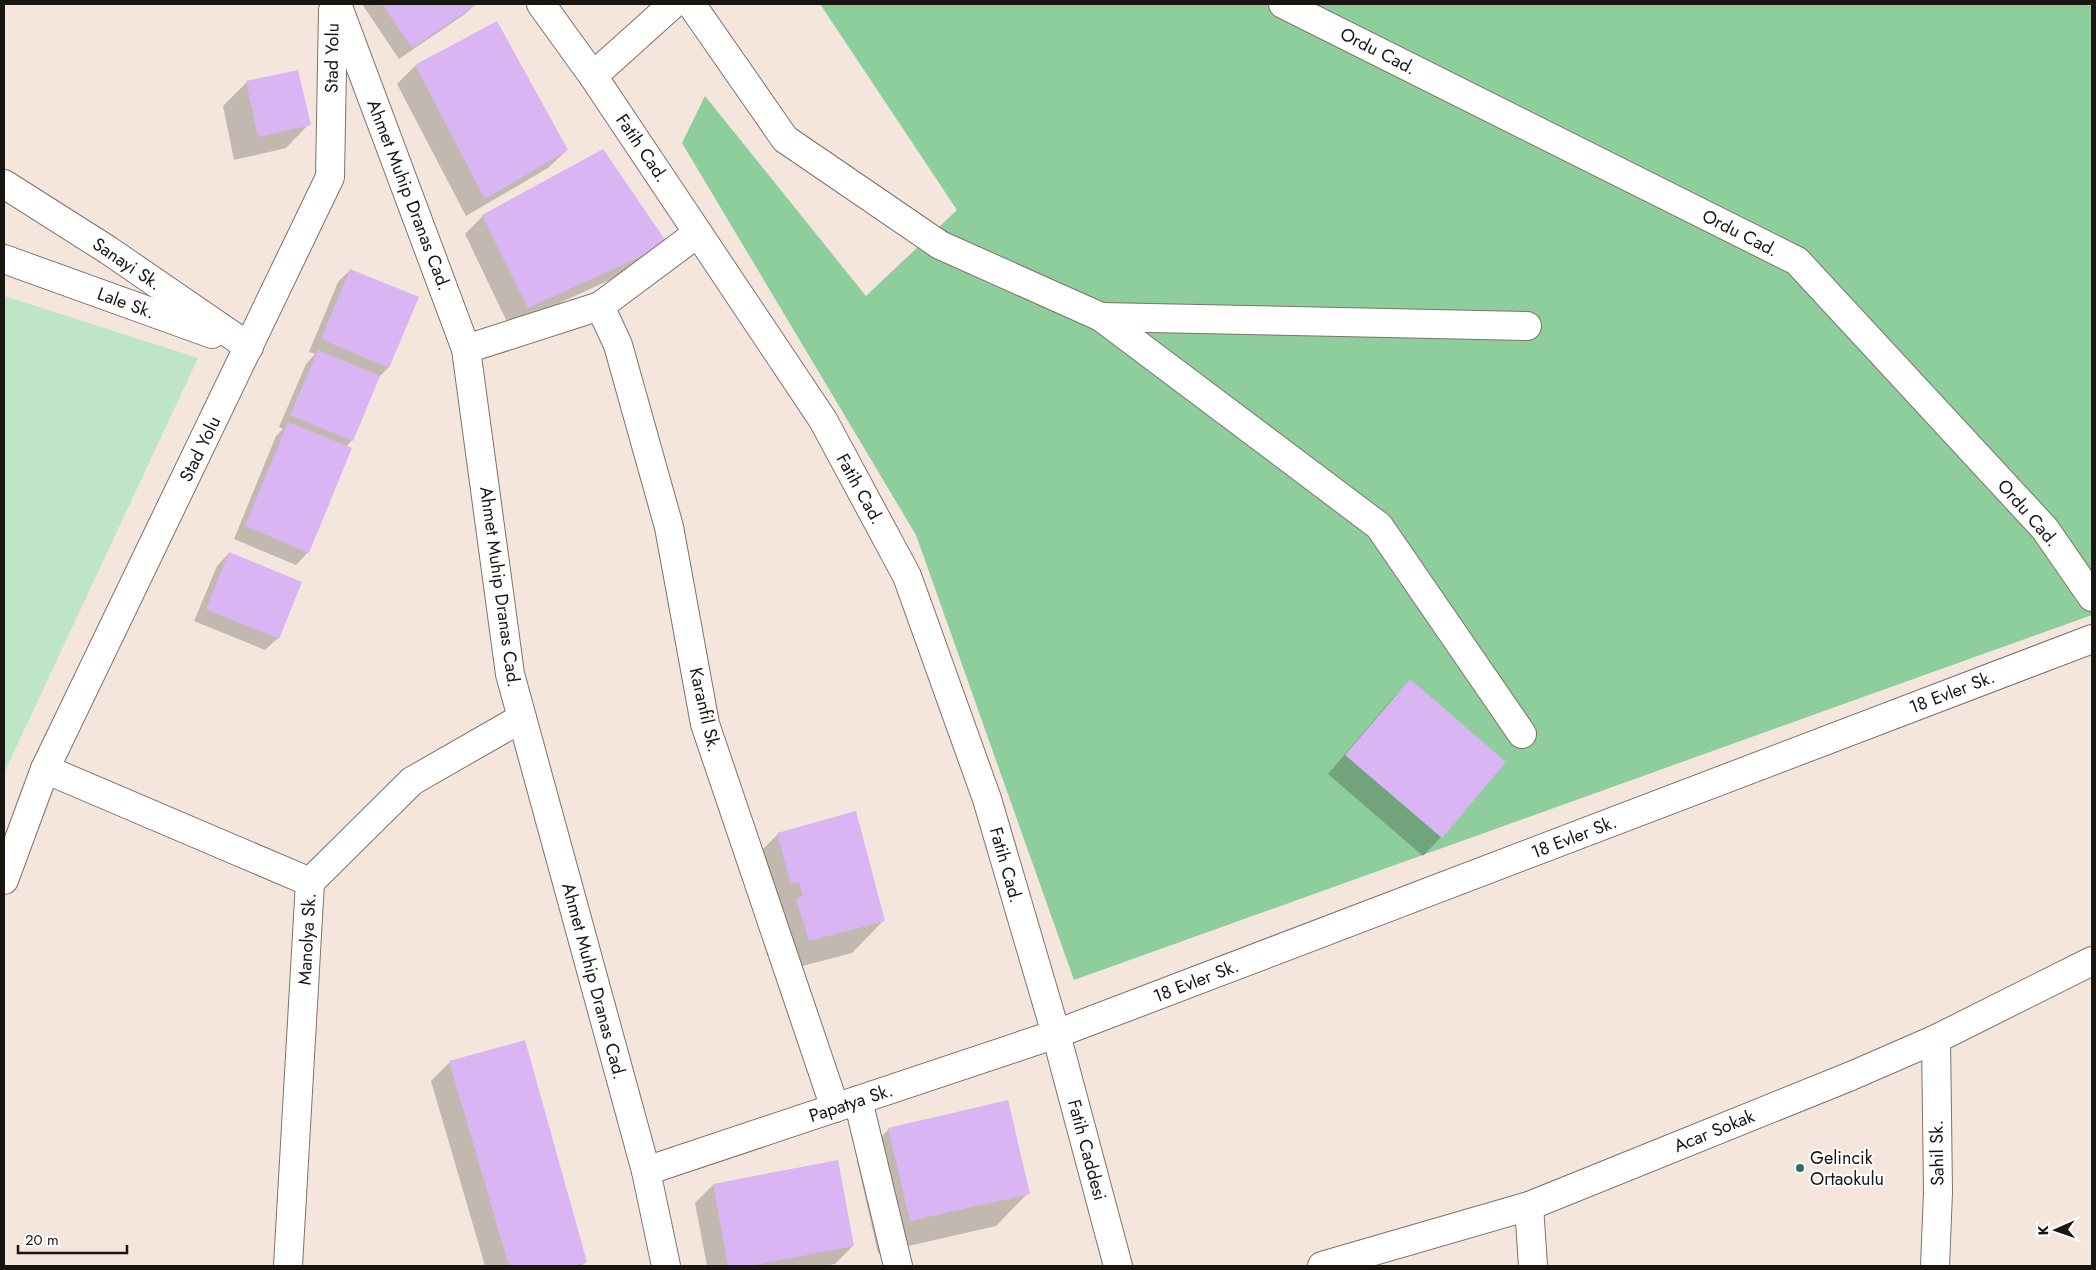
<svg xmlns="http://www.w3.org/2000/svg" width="2096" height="1270" viewBox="0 0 2096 1270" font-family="Jost,sans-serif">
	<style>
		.green { fill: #bee5c5 }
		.forest { fill: #8ecd9c }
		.shadow { fill: #0003 }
		.building { fill: #d9b5f4 }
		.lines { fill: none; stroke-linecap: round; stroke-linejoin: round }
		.minor-casing { stroke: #7f726a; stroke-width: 30 }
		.major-casing { stroke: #7f726a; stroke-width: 30 }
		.highway-casing { stroke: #7f726a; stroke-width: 30 }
		.minor { stroke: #fff; stroke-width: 28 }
		.major { stroke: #fff; stroke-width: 28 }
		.highway { stroke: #fff; stroke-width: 28 }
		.poi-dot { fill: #266f66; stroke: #fff; stroke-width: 2 }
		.labels { text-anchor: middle; stroke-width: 4; stroke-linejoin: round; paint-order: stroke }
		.street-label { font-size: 18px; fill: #191511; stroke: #fff }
		.poi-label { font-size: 18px; fill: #191511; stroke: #fff; text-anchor: start }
	</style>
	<rect width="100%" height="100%" fill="#f4e6dd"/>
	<path class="green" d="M4,296L198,358L4,773Z"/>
	<path class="forest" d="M820,4H2092V615L1074,980L916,535L682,143L705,96L866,296L957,210Z"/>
	<g class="shadow">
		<path d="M362,4H476L465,14L399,59Z"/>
		<path d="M415,66L567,150L548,168L466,216L397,84Z"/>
		<path d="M247,82L309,124L286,148L234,160L223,106Z"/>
		<path d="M483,216L667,244L649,262L509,326L465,234Z"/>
		<path d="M350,270L417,298L388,368L378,378L352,440L346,447L308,552L296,565L234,539L276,436L283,429L279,427L306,364L315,354L309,352L338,282Z"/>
		<path d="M229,553L278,638L265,650L194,621L217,566Z"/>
		<path d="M1410,681L1505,762L1441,837L1423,856L1328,774L1392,699Z"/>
		<path d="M778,834L884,920L852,953L776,973L745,867Z"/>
		<path d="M450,1062L586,1262L581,1266H485L431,1081Z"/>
		<path d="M889,1129L1028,1193L996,1226L878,1253L857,1161Z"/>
		<path d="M713,1185L853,1246L835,1264L824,1266H707L695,1203Z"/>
	</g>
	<g class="building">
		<path d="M382,4H477L412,48Z"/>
		<path d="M497,21L568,150L485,199L415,65Z"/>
		<path d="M298,70L311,125L258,137L246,81Z"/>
		<path d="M603,149L668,244L528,308L482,215Z"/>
		<path d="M350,269L419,297L389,368L321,339Z"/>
		<path d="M318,350L380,376L353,441L290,415Z"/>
		<path d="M288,422L352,448L309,553L245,526Z"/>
		<path d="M229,552L302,582L279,639L206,609Z"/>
		<path d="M1410,679L1506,762L1442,838L1345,755Z"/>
		<path d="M856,811L885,921L809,941L796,899L803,895L799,882L791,884L777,833Z"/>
		<path d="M525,1040L587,1262L572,1266H509L449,1061Z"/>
		<path d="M1008,1100L1030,1194L910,1221L888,1128Z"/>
		<path d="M838,1160L854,1246L749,1266H728L713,1184Z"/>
	</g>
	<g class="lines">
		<g class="minor-casing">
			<g id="minor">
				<path d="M337,4L466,349L510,674L646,1171L666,1266"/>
				<path d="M691,4L785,139L940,245L1101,317L1379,526L1522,734"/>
				<path d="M593,76L673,4"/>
				<path d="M4,184L108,250L249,347"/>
				<path d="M4,259L212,334"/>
				<path d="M600,306L618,345L669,527L705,724L835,1108"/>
				<path d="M1101,317L1527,326"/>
				<path d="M466,349L600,306L698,233"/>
				<path d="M45,769L310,882"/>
				<path d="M4,880L45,769L330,177L333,10"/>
				<path d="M858,1100L898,1266"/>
				<path d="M646,1171L1056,1034L2092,639"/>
				<path d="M1529,1206L1533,1266"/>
				<path d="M288,1266L310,882L412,781L522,718"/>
				<path d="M1322,1266L1529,1206L1851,1076L1936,1039L2092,961"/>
				<path d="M1935,1266L1938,1192L1936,1039"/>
			</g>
		</g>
		<g class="major-casing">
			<path id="major" d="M1283,4L1797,261L2045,529L2092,597"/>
		</g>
		<g class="highway-casing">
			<path id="highway" d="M541,4L593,76L823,420L907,576L987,799L1056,1034L1118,1266"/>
		</g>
		<use href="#minor" class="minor"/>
		<use href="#major" class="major"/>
		<use href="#highway" class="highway"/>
	</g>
	<circle class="poi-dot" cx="1800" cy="1168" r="5"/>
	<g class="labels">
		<g class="street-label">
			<text transform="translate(1378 51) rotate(27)" y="6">Ordu Cad.</text>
			<text transform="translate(332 58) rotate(-89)" y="6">Stad Yolu</text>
			<text transform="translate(642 148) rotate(56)" y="6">Fatih Cad.</text>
			<text transform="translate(409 195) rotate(69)" y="6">Ahmet Muhip Dranas Cad.</text>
			<text transform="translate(1740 233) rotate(27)" y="6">Ordu Cad.</text>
			<text transform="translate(127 264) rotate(34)" y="6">Sanayi Sk.</text>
			<text transform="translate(126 303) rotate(20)" y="6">Lale Sk.</text>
			<text transform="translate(200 449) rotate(-64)" y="6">Stad Yolu</text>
			<text transform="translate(860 489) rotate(61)" y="6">Fatih Cad.</text>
			<text transform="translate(2028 513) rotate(49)" y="6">Ordu Cad.</text>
			<text transform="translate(500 587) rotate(82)" y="6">Ahmet Muhip Dranas Cad.</text>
			<text transform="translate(1952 692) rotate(-21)" y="6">18 Evler Sk.</text>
			<text transform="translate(705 710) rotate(77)" y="6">Karanfil Sk.</text>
			<text transform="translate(1574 837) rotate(-21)" y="6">18 Evler Sk.</text>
			<text transform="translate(1006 865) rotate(74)" y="6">Fatih Cad.</text>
			<text transform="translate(307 939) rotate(-87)" y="6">Manolya Sk.</text>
			<text transform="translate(594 981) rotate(75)" y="6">Ahmet Muhip Dranas Cad.</text>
			<text transform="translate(1196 981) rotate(-21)" y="6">18 Evler Sk.</text>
			<text transform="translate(851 1103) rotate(-18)" y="6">Papatya Sk.</text>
			<text transform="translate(1714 1131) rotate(-22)" y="6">Acar Sokak</text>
			<text transform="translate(1087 1150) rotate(75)" y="6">Fatih Caddesi</text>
			<text transform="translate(1937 1153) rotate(-91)" y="6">Sahil Sk.</text>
		</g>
		<g class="poi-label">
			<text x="1810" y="1164">Gelincik<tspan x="1810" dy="21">Ortaokulu</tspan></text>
		</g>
	</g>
	<rect width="2096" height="1270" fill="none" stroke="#191511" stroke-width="10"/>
	<g transform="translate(2056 1230) rotate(268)" stroke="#ffffff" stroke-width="4" paint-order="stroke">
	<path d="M0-4L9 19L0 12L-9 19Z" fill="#191511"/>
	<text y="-8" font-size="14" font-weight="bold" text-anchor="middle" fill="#191511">K</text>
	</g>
	<path d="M18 1245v8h109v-8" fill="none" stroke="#191511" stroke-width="2.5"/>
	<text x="25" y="1245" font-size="15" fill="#191511" stroke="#ffffff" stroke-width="4" paint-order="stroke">20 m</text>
</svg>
